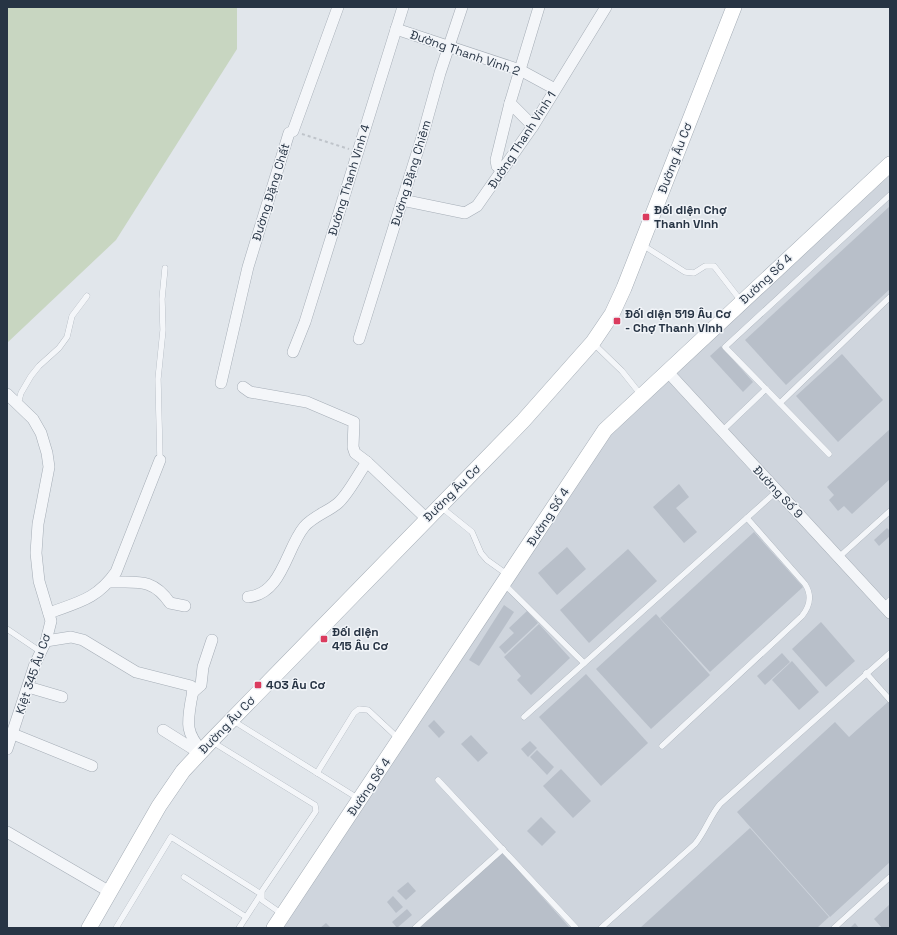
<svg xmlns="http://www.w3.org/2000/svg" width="897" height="935" viewBox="0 0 897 935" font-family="'Space Grotesk',sans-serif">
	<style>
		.built { fill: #cfd5dd }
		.green { fill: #c8d6c1 }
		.building { fill: #b8bfc9 }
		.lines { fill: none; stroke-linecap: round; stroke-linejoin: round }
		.lane-casing { stroke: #a5adb6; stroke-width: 6 }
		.street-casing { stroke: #a5adb6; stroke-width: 12 }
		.secondary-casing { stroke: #a5adb6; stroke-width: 16 }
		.path { stroke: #bfc4ca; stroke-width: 2; stroke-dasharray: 3 3; stroke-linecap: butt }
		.lane { stroke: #f4f6f9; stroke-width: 5.5 }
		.street { stroke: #f4f6f9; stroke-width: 11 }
		.secondary { stroke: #fff; stroke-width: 15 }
		.poi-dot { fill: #db3b5e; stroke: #f1f4f8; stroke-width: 1.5 }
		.labels { text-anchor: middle; stroke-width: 3; stroke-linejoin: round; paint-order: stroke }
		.street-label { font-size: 12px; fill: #273444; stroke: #f1f4f8 }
		.poi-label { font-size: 12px; font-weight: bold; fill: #273444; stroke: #f1f4f8; text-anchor: start }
	</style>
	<rect width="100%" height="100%" fill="#e1e6eb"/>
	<path class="built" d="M890,167V928H275L605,430Z"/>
	<path class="green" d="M7,7H237V49L116,240L7,343Z"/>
	<g class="building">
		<path d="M890,206V289L786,385L745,340Z"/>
		<path d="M721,346L753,382L743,392L710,356Z"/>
		<path d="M842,354L883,400L838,442L796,396Z"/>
		<path d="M890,429V479L852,514L844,506L838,511L829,500L834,495L827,487Z"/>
		<path d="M679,484L689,497L676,508L697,532L684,543L653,507Z"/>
		<path d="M887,528L890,531V536L879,546L874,540Z"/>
		<path d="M754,532L803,587L710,672L660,618Z"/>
		<path d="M567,547L586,569L557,595L538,573Z"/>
		<path d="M628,549L657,581L589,643L560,610Z"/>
		<path d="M504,605L514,612L479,666L469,660Z"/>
		<path d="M527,611L538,623L505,654L499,647L514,633L509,628Z"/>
		<path d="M656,614L710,675L651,729L596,669Z"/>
		<path d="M821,622L855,661L826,687L792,649Z"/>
		<path d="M539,624L570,658L531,695L517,680L521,676L504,657Z"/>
		<path d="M782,653L790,662L765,685L757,676Z"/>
		<path d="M792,661L819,692L799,710L772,680Z"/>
		<path d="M586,674L648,743L601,786L539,717Z"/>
		<path d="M889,701L890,862L830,917L737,812L835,722L849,737Z"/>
		<path d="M434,720L445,732L439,738L428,726Z"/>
		<path d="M471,735L488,753L478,762L461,744Z"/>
		<path d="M530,741L537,748L528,757L521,749Z"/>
		<path d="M537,750L554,767L547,775L530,757Z"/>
		<path d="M561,769L591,801L573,818L543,786Z"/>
		<path d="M541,817L556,832L542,846L527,831Z"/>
		<path d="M750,828L829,917L817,928H640Z"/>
		<path d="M502,852L570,928H419Z"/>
		<path d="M408,882L416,891L406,900L397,891Z"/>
		<path d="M393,896L403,907L396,913L387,902Z"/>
		<path d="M890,904V928H882L874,919Z"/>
		<path d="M407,909L412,915L397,928L392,922Z"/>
		<path d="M326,923L331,928H320Z"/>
		<path d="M855,923L859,928H850Z"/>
	</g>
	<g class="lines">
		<g class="lane-casing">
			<g id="lane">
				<path d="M641,244L685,272L694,273L705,266H714L741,301"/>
				<path d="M593,343L622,371L641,395"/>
				<path d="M766,389L829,454"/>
				<path d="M780,403L890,297"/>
				<path d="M18,404L21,393L31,376L39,366L59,348L67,337L72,316L87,296"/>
				<path d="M722,431L766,389L725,347L890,195"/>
				<path d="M160,460L158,379L163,330L162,299L165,268"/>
				<path d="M441,507L472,532L481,553L487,560L508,575"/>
				<path d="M839,557L890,511"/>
				<path d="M504,584L584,663"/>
				<path d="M884,606L890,600"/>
				<path d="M7,629L41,652"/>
				<path d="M866,673L890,700"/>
				<path d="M524,717L777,491"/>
				<path d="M232,720L359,799"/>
				<path d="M211,741L315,805L316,811L262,891V900L282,914"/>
				<path d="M662,746L802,616C810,606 812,595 805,584L747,518"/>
				<path d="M317,773L354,713L359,709L368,710L398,738"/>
				<path d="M438,780L576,928"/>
				<path d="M184,877L246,917"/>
				<path d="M116,928L171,837L261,894L239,928"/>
				<path d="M415,928L503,849"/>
				<path d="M601,928L695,844C705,832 710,816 720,804L890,653"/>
				<path d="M834,928L890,877"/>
			</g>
		</g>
		<g class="street-casing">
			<g id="street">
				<path d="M396,29L520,70L555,89"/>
				<path d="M533,126L510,103L539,7"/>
				<path d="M502,170L497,166L496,160L510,103"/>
				<path d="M402,200L465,213L477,206L533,126L606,7"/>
				<path d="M359,339L423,134L440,73L462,7"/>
				<path d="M293,352L305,322L403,7"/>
				<path d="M667,371L890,613"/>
				<path d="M221,383L248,267L289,133L293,131L338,7"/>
				<path d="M243,387L250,392L307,402L354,422L353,447L355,453L367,462L427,519"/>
				<path d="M7,394L33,419L41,433L47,453L49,467L38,524L36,553L39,581L51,621L46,641L35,664L7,749"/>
				<path d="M109,582C137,583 152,577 170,603L185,606"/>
				<path d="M248,597C282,594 286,549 304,527C312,517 327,512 337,504C348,495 358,474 367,462"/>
				<path d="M49,613C79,602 97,599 116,572L160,460"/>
				<path d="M46,641L71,637L83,640L136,672L191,686C194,691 192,696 191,701C187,724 186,733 202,751"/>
				<path d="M28,687L62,697"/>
				<path d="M193,692L201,685L203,667L212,640"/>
				<path d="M163,730L198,752"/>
				<path d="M13,734L92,766"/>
				<path d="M7,832L110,892"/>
			</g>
		</g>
		<g class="secondary-casing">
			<g id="secondary">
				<path d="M89,928L159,806L183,771L211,741L523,421L593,342L612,314L624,288L734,7"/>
				<path d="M274,928L605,430L890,164"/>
			</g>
		</g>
		<path class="path" d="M302,134L349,149"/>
		<use href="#lane" class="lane"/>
		<use href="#street" class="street"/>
		<use href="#secondary" class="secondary"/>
	</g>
	<g class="poi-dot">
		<rect x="642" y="213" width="8" height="8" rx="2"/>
		<rect x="613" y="317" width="8" height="8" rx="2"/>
		<rect x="320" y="635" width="8" height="8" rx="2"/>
		<rect x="254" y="681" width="8" height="8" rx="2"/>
	</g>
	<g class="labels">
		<g class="street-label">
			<text transform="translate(465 53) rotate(19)" y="4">Đường Thanh Vinh 2</text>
			<text transform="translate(522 140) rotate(-57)" y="4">Đường Thanh Vinh 1</text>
			<text transform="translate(675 158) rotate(-69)" y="4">Đường Âu Cơ</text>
			<text transform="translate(411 173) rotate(-73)" y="4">Đường Đặng Chiêm</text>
			<text transform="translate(349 180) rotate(-73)" y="4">Đường Thanh Vinh 4</text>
			<text transform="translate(271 192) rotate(-73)" y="4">Đường Đặng Chất</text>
			<text transform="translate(766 279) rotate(-43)" y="4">Đường Số 4</text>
			<text transform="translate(778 492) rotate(47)" y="4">Đường Số 9</text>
			<text transform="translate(452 493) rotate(-45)" y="4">Đường Âu Cơ</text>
			<text transform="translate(548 517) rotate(-57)" y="4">Đường Số 4</text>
			<text transform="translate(33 674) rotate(-71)" y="4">Kiệt 345 Âu Cơ</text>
			<text transform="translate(227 725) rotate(-46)" y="4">Đường Âu Cơ</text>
			<text transform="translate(369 787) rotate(-56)" y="4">Đường Số 4</text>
		</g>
		<g class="poi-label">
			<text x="654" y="214">Đối diện Chợ<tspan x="654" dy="14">Thanh Vinh</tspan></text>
			<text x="625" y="318">Đối diện 519 Âu Cơ<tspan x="625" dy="14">- Chợ Thanh Vinh</tspan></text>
			<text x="332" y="636">Đối diện<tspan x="332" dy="14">415 Âu Cơ</tspan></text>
			<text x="266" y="689">403 Âu Cơ</text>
		</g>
	</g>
	<rect width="897" height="935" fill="none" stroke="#273444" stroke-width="16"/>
</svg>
